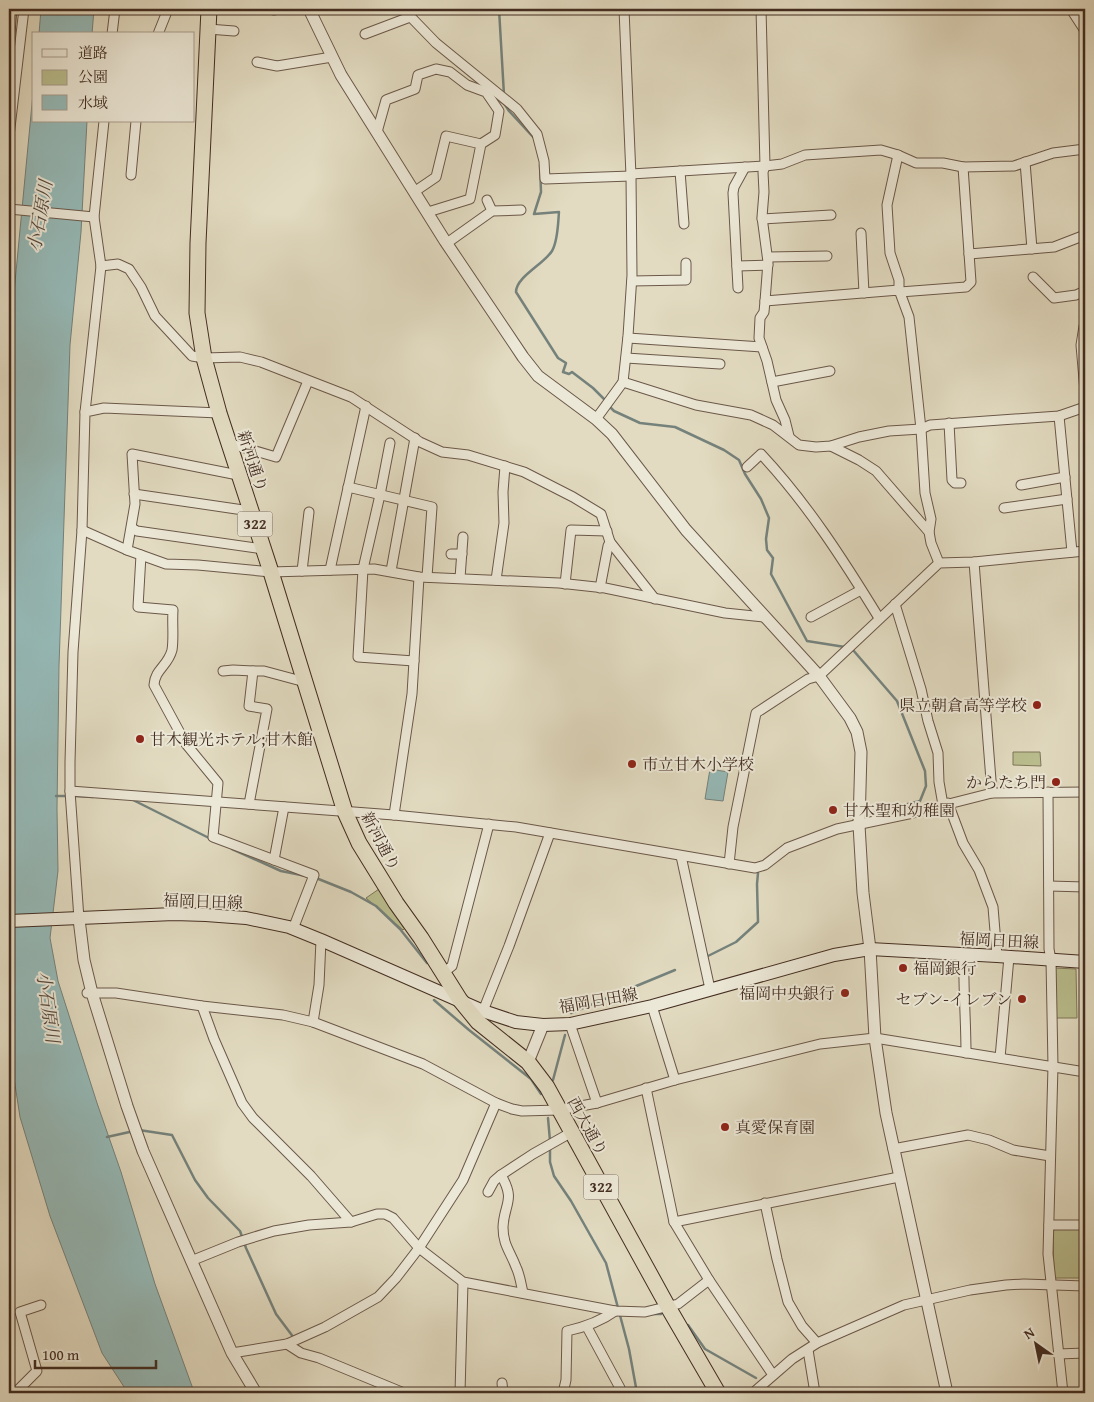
<svg xmlns="http://www.w3.org/2000/svg" width="1094" height="1402" viewBox="0 0 1094 1402" font-family="'Gentium Book Plus','Noto Serif JP',serif">
	<style>
		.green { fill: #babe8e; stroke: #7e7658 }
		.water { fill: #96bab8; stroke: #75827c }
		.lines { fill: none; stroke-linecap: round; stroke-linejoin: round }
		.stream { stroke: #75827c; stroke-width: 2.5 }
		.minor-casing { stroke: #6b5849; stroke-width: 11 }
		.tertiary-casing { stroke: #6b5849; stroke-width: 13 }
		.secondary-casing { stroke: #432d21; stroke-width: 14 }
		.trunk-casing { stroke: #432d21; stroke-width: 17 }
		.minor { stroke: #ece8d7; stroke-width: 9 }
		.tertiary { stroke: #ece8d7; stroke-width: 11 }
		.secondary { stroke: #ece8d7; stroke-width: 12 }
		.trunk { stroke: #e2dbc1; stroke-width: 15 }
		.poi-dot { fill: #8f2418; stroke: #ece8d7; stroke-width: 2 }
		.labels { text-anchor: middle; stroke-width: 4; stroke-linejoin: round; paint-order: stroke }
		.shield { fill: #ece8d7; stroke: #766558; stroke-width: 1 }
		.shield-label { font-size: 15px; font-weight: bold; fill: #432d21 }
		.street-label { font-size: 16px; fill: #432d21; stroke: #ece8d7 }
		.poi-label { font-size: 16px; fill: #432d21; stroke: #ece8d7; text-anchor: start }
		.water-label { font-size: 18px; font-style: italic; fill: #54493f; stroke: #ece8d7 }
	</style>
	<rect width="100%" height="100%" fill="#e2dbc1"/>
	<filter id="stains"><feTurbulence type="fractalNoise" baseFrequency=".004" numOctaves="4"/><feColorMatrix values="0 0 0 0 .2 0 0 0 0 .09 0 0 0 0 .02 0 0 0 .5 -.17"/></filter>
	<radialGradient id="worn" r=".72"><stop offset=".6" stop-color="#630" stop-opacity="0"/><stop offset="1" stop-color="#630" stop-opacity=".3"/></radialGradient>
	<g class="green">
		<path d="M1013,752H1040L1041,766L1013,765Z"/>
		<path d="M379,889L405,928L403,930L366,898Z"/>
		<path d="M1054,968L1076,969L1077,1018H1055Z"/>
		<path d="M1085,1228V1278H1054L1053,1232L1055,1229Z"/>
	</g>
	<g class="water">
		<path d="M41,9H94L92,34H39Z"/>
		<path d="M34,83V121H87L81,232L70,345L59,666L57,809L58,871L50,938L58,981L97,1103L121,1172L155,1284L193,1389L189,1393H128L102,1353L50,1216L20,1117L9,1046V408L12,314Z"/>
		<path d="M710,769L728,772L723,801L705,799Z"/>
	</g>
	<g class="lines">
		<g class="stream">
			<path d="M499,9L504,95"/>
			<path d="M504,103L509,111L534,138"/>
			<path d="M540,165L541,192L534,214L559,212C558,223 558,241 552,251C544,264 516,277 516,292L558,358L566,363L563,372L569,374L572,372L593,388L606,401"/>
			<path d="M608,405L614,411L640,423L675,427L724,450L739,460L745,474L761,499L769,518L766,539L767,550L773,558L771,574L807,641L845,647"/>
			<path d="M850,649L853,650L897,701L925,771L926,786L920,801L867,814"/>
			<path d="M56,796H68"/>
			<path d="M74,796L93,797"/>
			<path d="M131,799L211,839"/>
			<path d="M232,849L281,871L306,876"/>
			<path d="M316,878L351,892L376,906L400,929L427,963"/>
			<path d="M708,956L736,942L758,922L757,884L758,873"/>
			<path d="M434,1000L469,1030L531,1079L541,1094"/>
			<path d="M571,1013L675,970"/>
			<path d="M553,1080L565,1035"/>
			<path d="M548,1118L550,1141"/>
			<path d="M139,1130L172,1135L195,1180L208,1198L240,1231L246,1248L276,1314L294,1338"/>
			<path d="M107,1137L134,1131"/>
			<path d="M550,1147V1162L554,1176L571,1201L606,1263L629,1349L637,1393"/>
			<path d="M654,1314H661"/>
			<path d="M688,1325L705,1349L756,1378"/>
			<path d="M406,1390L415,1393"/>
			<path d="M772,1391L773,1393"/>
		</g>
		<g class="minor-casing">
			<g id="minor">
				<path d="M274,9V10"/>
				<path d="M403,9L436,43L517,109L537,134L544,161L545,179L631,176"/>
				<path d="M761,9L765,166L763,172L764,192L762,217L768,262L765,301L764,312L760,318L759,338L767,361L776,400L785,420L789,436"/>
				<path d="M208,29L234,31"/>
				<path d="M112,34L115,9"/>
				<path d="M158,34L168,9"/>
				<path d="M365,34L410,17"/>
				<path d="M9,45L12,9"/>
				<path d="M257,62L277,66L332,57"/>
				<path d="M104,121L94,217L101,266L118,264L129,269L141,287L155,316L192,356L204,358L240,357L261,362L351,397L420,442L442,452L468,455L524,472L573,497L601,514L610,542L655,599"/>
				<path d="M377,132L386,100L415,89L418,75L436,69L450,72L467,85L486,92L499,111L495,135L481,144L470,199L428,212"/>
				<path d="M9,136L24,9"/>
				<path d="M898,155L887,205L890,253L899,280V290"/>
				<path d="M1025,162L1032,249"/>
				<path d="M680,171L684,224"/>
				<path d="M631,174L765,166L782,164L805,155L881,150L898,155L916,163H943L963,167L1014,166L1053,153L1085,149"/>
				<path d="M131,175L136,121"/>
				<path d="M414,192L436,177L446,136L481,144"/>
				<path d="M487,200L492,211"/>
				<path d="M9,209L94,217"/>
				<path d="M762,219L831,215"/>
				<path d="M861,233L864,293"/>
				<path d="M447,243L492,211L521,210"/>
				<path d="M969,254L1054,247L1085,235"/>
				<path d="M768,257L827,256"/>
				<path d="M737,266L768,265"/>
				<path d="M1033,277L1054,298L1076,295L1085,291"/>
				<path d="M632,281L686,280V263"/>
				<path d="M738,288L733,193L734,187L745,167"/>
				<path d="M900,292L966,287L971,282L963,167"/>
				<path d="M765,301L899,290L909,317L921,429L925,493L931,519L929,532"/>
				<path d="M1084,326L1081,345L1085,391"/>
				<path d="M628,338L762,347"/>
				<path d="M626,358L720,364"/>
				<path d="M623,382L696,405L751,415L773,425L799,445L816,447L831,446L859,437L889,431L921,429L930,425L1059,416L1085,407"/>
				<path d="M772,382L830,371"/>
				<path d="M85,412L101,266"/>
				<path d="M1059,416L1072,552"/>
				<path d="M596,419L623,382L628,336L632,275L631,176L624,9"/>
				<path d="M949,423L952,480L955,483H961"/>
				<path d="M228,443L276,457L308,381"/>
				<path d="M390,443L380,495L363,569L358,657L414,661"/>
				<path d="M831,446L859,460L876,471L929,532L931,543L939,563"/>
				<path d="M747,467L761,454C807,503 844,561 879,618"/>
				<path d="M238,475L132,454L135,504L127,550L166,564L198,565L271,572L374,569L419,577L559,583L605,588L725,613L764,617"/>
				<path d="M1021,485L1065,477"/>
				<path d="M348,487L432,507L427,577"/>
				<path d="M134,494L250,511"/>
				<path d="M1004,508L1067,499"/>
				<path d="M132,528L137,531L263,549"/>
				<path d="M82,530L127,550"/>
				<path d="M451,554H462"/>
				<path d="M141,555L138,607L173,610C172,623 174,638 172,650C168,666 155,669 154,685L186,744L218,783L213,837L314,875L293,929"/>
				<path d="M974,562L992,793"/>
				<path d="M330,570L366,406"/>
				<path d="M302,571L309,512"/>
				<path d="M391,571L415,438"/>
				<path d="M460,578L463,537"/>
				<path d="M496,580L504,523L503,492L505,466"/>
				<path d="M565,584L571,530L607,531"/>
				<path d="M600,588L608,546L610,542"/>
				<path d="M895,604L921,689L928,721L938,753L939,782L943,805"/>
				<path d="M811,617L861,590"/>
				<path d="M223,671L233,670L253,671"/>
				<path d="M70,791L394,815L516,827L755,868L765,865L787,848L837,829L913,813L992,793L1085,792"/>
				<path d="M1048,792L1049,949L1051,960L1053,1066L1048,1254L1063,1393"/>
				<path d="M948,803L963,843L979,870L993,907L997,956"/>
				<path d="M249,804L267,709L249,706L253,671H264L305,682"/>
				<path d="M394,815L412,694L419,577"/>
				<path d="M681,856L710,989"/>
				<path d="M274,860L284,807"/>
				<path d="M729,864L733,827L756,713L808,679L819,676L939,563L974,562L1085,551"/>
				<path d="M1049,886L1085,887"/>
				<path d="M79,919L70,791V762L73,652L82,530L85,412L104,408L219,413"/>
				<path d="M964,954C963,987 966,1020 966,1053"/>
				<path d="M443,973L452,966L489,824"/>
				<path d="M87,993H116L202,1006L283,1015L313,1022L423,1064L496,1103L512,1109L522,1111L559,1110L597,1103L675,1080L820,1044L875,1038L1085,1072"/>
				<path d="M202,1006L214,1039L242,1103L253,1118L311,1176L351,1222"/>
				<path d="M652,1006L675,1080"/>
				<path d="M483,1011L509,946L550,833"/>
				<path d="M313,1022L319,985L321,940"/>
				<path d="M570,1024L597,1103"/>
				<path d="M1000,1058L1009,957"/>
				<path d="M646,1088L674,1222L709,1280L773,1375"/>
				<path d="M893,1149L968,1135L989,1140L1013,1150L1050,1156"/>
				<path d="M501,1175C516,1201 504,1203 503,1227C503,1245 510,1251 516,1267C520,1275 521,1284 523,1293"/>
				<path d="M488,1192L494,1181L501,1175L533,1154L572,1132"/>
				<path d="M765,1203L777,1259L788,1302L802,1326L817,1343"/>
				<path d="M674,1222L899,1177"/>
				<path d="M1049,1225H1085"/>
				<path d="M191,1261L238,1242L274,1231L309,1225L351,1222L377,1214H385L393,1218L419,1248L463,1282L615,1311L645,1312L678,1304L709,1280"/>
				<path d="M587,1327L620,1388L621,1393"/>
				<path d="M287,1344L301,1353L319,1358L404,1393"/>
				<path d="M808,1350L815,1393"/>
				<path d="M232,1353L287,1344L325,1327L378,1297L396,1278L419,1248L463,1180L496,1103"/>
				<path d="M1058,1354L1085,1353"/>
				<path d="M502,1383L503,1393"/>
				<path d="M15,1393L37,1371L20,1312L41,1305"/>
				<path d="M460,1393L463,1282"/>
				<path d="M563,1393L566,1380L567,1331C585,1327 600,1322 615,1311"/>
				<path d="M753,1393L792,1359L817,1343L904,1305L970,1290L1006,1285L1024,1284L1085,1286"/>
			</g>
		</g>
		<g class="tertiary-casing">
			<g id="tertiary">
				<path d="M309,9L341,75L445,241L523,357L538,376L596,419L612,434L686,530L819,676L850,718L857,732L861,752L859,825L863,893L870,949L875,1038L886,1113L947,1393"/>
				<path d="M1072,9L1085,29"/>
				<path d="M79,919L84,960L92,993L127,1106L143,1151L232,1353L256,1393"/>
				<path d="M528,1062L543,1025"/>
			</g>
		</g>
		<g class="secondary-casing">
			<path id="secondary" d="M9,921L174,914L206,915L246,918L289,927L321,940L483,1011L516,1022L543,1025L570,1024L652,1006L834,955L870,949L997,956L1085,962"/>
		</g>
		<g class="trunk-casing">
			<path id="trunk" d="M209,9L198,243L197,313L204,358L219,413L271,572L345,812L359,843L396,903L421,938L460,1000L478,1022L528,1062L547,1087L668,1307L718,1393"/>
		</g>
		<use href="#minor" class="minor"/>
		<use href="#tertiary" class="tertiary"/>
		<use href="#secondary" class="secondary"/>
		<use href="#trunk" class="trunk"/>
	</g>
	<g class="poi-dot">
		<circle cx="1037" cy="705" r="5"/>
		<circle cx="140" cy="739" r="5"/>
		<circle cx="632" cy="764" r="5"/>
		<circle cx="1056" cy="782" r="5"/>
		<circle cx="833" cy="810" r="5"/>
		<circle cx="903" cy="968" r="5"/>
		<circle cx="845" cy="993" r="5"/>
		<circle cx="1022" cy="999" r="5"/>
		<circle cx="725" cy="1127" r="5"/>
	</g>
	<g class="labels">
		<g class="shield">
			<rect x="237.5" y="511.5" width="35" height="25" rx="4"/>
			<rect x="583.5" y="1174.5" width="35" height="25" rx="4"/>
		</g>
		<g class="shield-label">
			<text x="255" y="529">322</text>
			<text x="601" y="1192">322</text>
		</g>
		<g class="street-label">
			<text transform="translate(253 461) rotate(72)" y="6">新河通り</text>
			<text transform="translate(381 841) rotate(62)" y="6">新河通り</text>
			<text transform="translate(203 901) rotate(2)" y="6">福岡日田線</text>
			<text transform="translate(999 940) rotate(3)" y="6">福岡日田線</text>
			<text transform="translate(598 1000) rotate(-10)" y="6">福岡日田線</text>
			<text transform="translate(588 1126) rotate(61)" y="6">西大通り</text>
		</g>
		<g class="poi-label">
			<text x="1027" y="711" text-anchor="end">県立朝倉高等学校</text>
			<text x="150" y="745">甘木観光ホテル;甘木館</text>
			<text x="642" y="770">市立甘木小学校</text>
			<text x="1046" y="788" text-anchor="end">からたち門</text>
			<text x="843" y="816">甘木聖和幼稚園</text>
			<text x="913" y="974">福岡銀行</text>
			<text x="835" y="999" text-anchor="end">福岡中央銀行</text>
			<text x="1012" y="1005" text-anchor="end">セブン-イレブン</text>
			<text x="735" y="1133">真愛保育園</text>
		</g>
		<g class="water-label">
			<text transform="translate(40 216) rotate(-80)" y="6">小石原川</text>
			<text transform="translate(48 1007) rotate(82)" y="6">小石原川</text>
		</g>
	</g>
	<rect width="1094" height="1402" fill="none" stroke="#e2dbc1" stroke-width="30"/>
	<rect x="10" y="10" width="1074" height="1382" fill="none" stroke="#432d21" stroke-width="2.5"/>
	<rect x="15" y="15" width="1064" height="1372" fill="none" stroke="#432d21"/>
	<rect x="32" y="32" width="162" height="90" fill="#ece8d7" stroke="#a89d8e"/>
	<rect x="42" y="49" width="25" height="8" fill="#ece8d7" stroke="#a89d8e"/>
	<text x="78" y="58" font-size="15" fill="#432d21">道路</text>
	<rect x="42" y="70" width="25" height="15" fill="#babe8e" stroke="#a89d8e"/>
	<text x="78" y="82" font-size="15" fill="#432d21">公園</text>
	<rect x="42" y="95" width="25" height="15" fill="#96bab8" stroke="#a89d8e"/>
	<text x="78" y="108" font-size="15" fill="#432d21">水域</text>
	<g transform="translate(1036 1344) rotate(327)" stroke="#ece8d7" stroke-width="4" paint-order="stroke">
	<path d="M0-4L9 19L0 12L-9 19Z" fill="#432d21"/>
	<text y="-8" font-size="14" font-weight="bold" text-anchor="middle" fill="#432d21">N</text>
	</g>
	<path d="M35 1360v8h121v-8" fill="none" stroke="#432d21" stroke-width="2.5"/>
	<text x="42" y="1360" font-size="15" fill="#432d21" stroke="#ece8d7" stroke-width="4" paint-order="stroke">100 m</text>
	<rect width="100%" height="100%" filter="url(#stains)"/>
	<rect width="100%" height="100%" fill="url(#worn)"/>
</svg>
